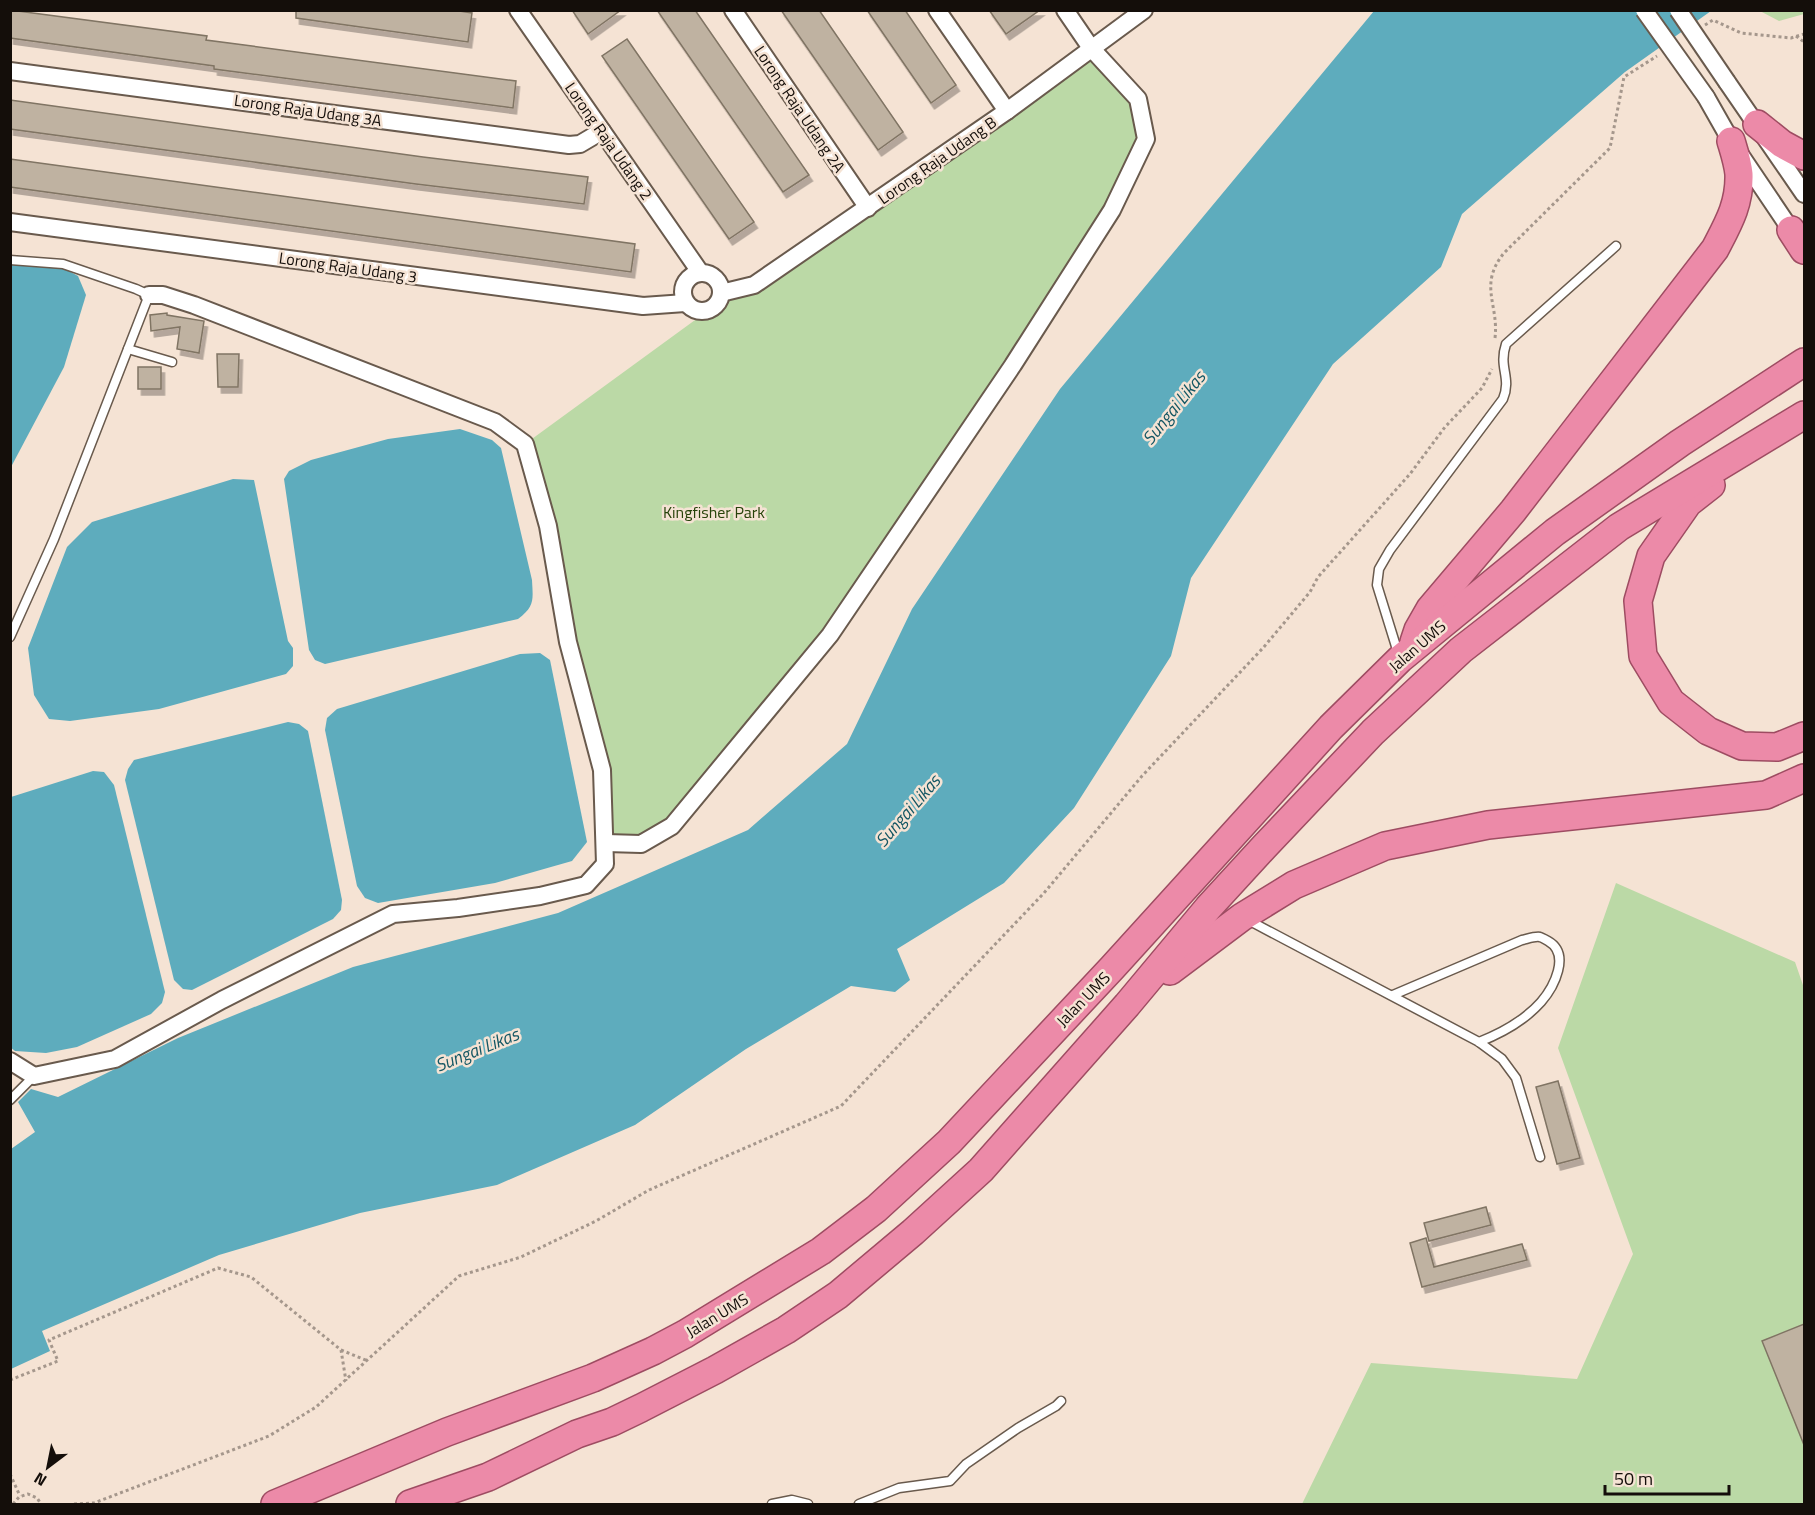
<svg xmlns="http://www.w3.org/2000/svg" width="1815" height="1515" viewBox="0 0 1815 1515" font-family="'Titillium Web',sans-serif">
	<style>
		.green { fill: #bbd9a6 }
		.water { fill: #5eacbd }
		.building { fill: #bfb2a1; stroke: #807464; stroke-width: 1.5; filter: url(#shadow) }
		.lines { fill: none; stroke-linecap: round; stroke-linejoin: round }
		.service-casing { stroke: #695a4d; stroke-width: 11 }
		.minor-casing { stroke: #695a4d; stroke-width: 20 }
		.trunk-casing { stroke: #9e4c62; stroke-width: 30 }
		.path { stroke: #a5978c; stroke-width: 3; stroke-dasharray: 3 3; stroke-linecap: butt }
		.service { stroke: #fff; stroke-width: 8 }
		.minor { stroke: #fff; stroke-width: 16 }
		.trunk { stroke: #ec8aa8; stroke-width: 27 }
		.minor-bridge-casing { stroke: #695a4d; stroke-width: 20; stroke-linecap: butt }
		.minor-bridge { stroke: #fff; stroke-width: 16 }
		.labels { text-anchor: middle; stroke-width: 5; stroke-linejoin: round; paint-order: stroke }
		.street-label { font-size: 16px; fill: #140e0a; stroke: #f5e3d4 }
		.park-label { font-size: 16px; fill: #27430a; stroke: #f5e3d4 }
		.water-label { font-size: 18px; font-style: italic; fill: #135663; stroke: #f5e3d4 }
	</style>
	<defs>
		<filter id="shadow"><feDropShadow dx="3.5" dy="6" stdDeviation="0" flood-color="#0004"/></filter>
	</defs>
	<rect width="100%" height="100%" fill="#f5e3d4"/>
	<g class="green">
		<path d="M1760,11H1804V14L1779,21Z"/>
		<path d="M1091,48L1138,99L1146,139L1112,210L830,635L692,800L641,844L606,843L602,770L525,444L717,304L721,293L754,285Z"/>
		<path d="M1616,883L1795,962L1804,988V1504H1302L1371,1363L1577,1379L1633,1254L1558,1048Z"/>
	</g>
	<g class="water">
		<path d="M1374,11H1711L1625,72L1462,214L1441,267L1333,364L1191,578L1171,656L1074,808L1004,883L897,949L910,980L895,992L851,986L746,1049L635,1125L497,1185L360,1213L219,1255L42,1331L50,1351L11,1369V1149L35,1132L18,1102L31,1089L58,1097L178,1038L353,967L558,913L748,830L847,744L912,609L1060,389Z"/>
		<path d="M11,264L65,269L78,276L86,295L64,367L11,467Z"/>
		<path d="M460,429L492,440L501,448L532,580C533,600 535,606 518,619L325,664L315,660L309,650L284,479L289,471L311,460L388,439Z"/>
		<path d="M233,479L254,480L288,641L293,648V666L286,674L159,709L70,721L49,719L34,695L28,648L67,547L92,522Z"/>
		<path d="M540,653L550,660L587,842L572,861L495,883L378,903L365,898L357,886L325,730L327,718L337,709L520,654Z"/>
		<path d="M288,722L299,724L308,731L342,900L341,910L333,919L192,990L183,989L174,980L125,780L128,769L134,760Z"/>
		<path d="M93,771L104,772L114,785L165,992L162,1003L151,1014L77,1047L46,1053L15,1051L10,1047L11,797Z"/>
	</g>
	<g class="building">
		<path d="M10,10L207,36L206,40L516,81L513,108L214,69V66L10,38Z"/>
		<path d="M296,10H453L472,13L468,42L296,18Z"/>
		<path d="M572,10H621L588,34Z"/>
		<path d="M657,10H695L809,175L783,192Z"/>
		<path d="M781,10H819L903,132L878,150Z"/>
		<path d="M867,10H905L956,85L931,103Z"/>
		<path d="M989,10H1040L1006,34Z"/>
		<path d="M627,39L754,222L729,239L602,56Z"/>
		<path d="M10,100L423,157L588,177L584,204L416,184L10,129Z"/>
		<path d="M10,159L635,244L631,272L10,187Z"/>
		<path d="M167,313V315L204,321L199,353L177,349L180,327L151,331L150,315Z"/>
		<path d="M217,354H239L238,387H218Z"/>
		<rect x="138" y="367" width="23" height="22"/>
		<path d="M1558,1081L1580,1158L1557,1164L1536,1087Z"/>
		<path d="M1486,1207L1491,1225L1429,1241L1424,1223Z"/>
		<path d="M1426,1238L1434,1267L1522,1244L1527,1260L1422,1287L1410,1243Z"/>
		<path d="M1804,1324V1445L1762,1341Z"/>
	</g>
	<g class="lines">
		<g class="service-casing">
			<g id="service">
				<path d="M10,260L63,264L136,289L149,295L54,539L10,637"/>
				<path d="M128,349L172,362"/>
				<path d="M1399,656L1377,585L1379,569L1390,550L1503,399C1512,377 1498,368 1506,344L1616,246"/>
				<path d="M1248,920L1479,1042L1502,1059L1516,1078L1540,1157"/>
				<path d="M1393,995L1522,940C1527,939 1535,936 1540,937C1541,937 1548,941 1548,941C1571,954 1554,987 1541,1002C1524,1021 1502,1033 1479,1042"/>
				<path d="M10,1100L34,1076"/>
				<path d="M772,1504L792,1500L808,1504"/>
				<path d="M859,1504L899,1488L950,1481L966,1464L1018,1428L1056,1406L1061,1401"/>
			</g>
		</g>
		<g class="minor-casing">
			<g id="minor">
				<path d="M518,10L700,272"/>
				<path d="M733,10L868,208"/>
				<path d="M937,10L1007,111"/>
				<path d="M10,71L569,145L580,144L602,131"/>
				<path d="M1727,82L1804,194"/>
				<path d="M1706,97L1731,141L1791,230"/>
				<path d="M10,222L643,306L685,303"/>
				<circle cx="702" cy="292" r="19"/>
				<path d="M721,293L754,285L1007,111L1144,10"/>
				<path d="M606,843L641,844L672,826L830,635L1013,365L1112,210L1146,139L1138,99L1091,48L1065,10"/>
				<path d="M10,1061L34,1076L115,1059L222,1000L393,914L458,908L540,896L586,885L605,864L602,770L568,642L548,526L525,444L495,422L194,305L163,295H149"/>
			</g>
		</g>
		<g class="trunk-casing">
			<g id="trunk">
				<path d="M1757,124L1782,144L1804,156"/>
				<path d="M1791,230L1804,250"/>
				<path d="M1711,485L1688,503L1651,556L1638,601L1643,656L1671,702L1708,731L1742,746L1777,747L1804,736"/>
				<path d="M1414,642L1418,630L1430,609L1513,511L1715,249C1728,224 1740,204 1739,174C1738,163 1734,151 1731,141"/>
				<path d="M1170,971L1242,917L1294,885L1385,846L1488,825L1766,795L1804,778"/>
				<path d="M275,1504L447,1432L593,1378L653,1351L685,1334L821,1251L876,1209L949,1142L1112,968L1331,727L1400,659L1555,532L1680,443L1804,362"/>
				<path d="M410,1504L488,1477L577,1434L612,1422L641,1408L715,1370L786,1330L838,1295L913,1232L981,1170L1127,1005L1208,908L1264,847L1373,732L1461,650L1619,527L1804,415"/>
			</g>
		</g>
		<g class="path">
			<path d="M1705,25L1713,20L1741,33L1791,38L1804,34"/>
			<path d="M1796,36L1804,42"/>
			<path d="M1495,338C1499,304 1478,285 1504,253L1610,148L1624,77L1657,56"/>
			<path d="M341,1350L368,1361"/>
			<path d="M10,1380L58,1361L49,1340L218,1268L251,1277L341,1350L346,1381"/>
			<path d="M10,1474L20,1496"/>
			<path d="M13,1504L19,1497L28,1494L37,1498L41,1504"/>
			<path d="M74,1504L94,1503L269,1436L316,1407L459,1276L521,1257L596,1221L649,1190L841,1106L1044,893L1142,776L1263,648L1310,592L1318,577L1410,474L1445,427L1482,388L1492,369"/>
		</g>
		<use href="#service" class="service"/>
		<use href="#minor" class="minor"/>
		<use href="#trunk" class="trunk"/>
		<g class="minor-bridge-casing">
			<g id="minor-bridge">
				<path d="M1644,10L1706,97"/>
				<path d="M1678,10L1727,82"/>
			</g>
		</g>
		<use href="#minor-bridge" class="minor-bridge"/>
	</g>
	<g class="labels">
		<g class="street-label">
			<text transform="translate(800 109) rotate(56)" y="6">Lorong Raja Udang 2A</text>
			<text transform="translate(308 110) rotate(8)" y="6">Lorong Raja Udang 3A</text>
			<text transform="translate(609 141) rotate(55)" y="6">Lorong Raja Udang 2</text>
			<text transform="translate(937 160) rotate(-35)" y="6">Lorong Raja Udang B</text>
			<text transform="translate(348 267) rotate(8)" y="6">Lorong Raja Udang 3</text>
			<text transform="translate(1417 646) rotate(-41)" y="6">Jalan UMS</text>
			<text transform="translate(1083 999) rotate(-46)" y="6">Jalan UMS</text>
			<text transform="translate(717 1315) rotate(-31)" y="6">Jalan UMS</text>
		</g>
		<g class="park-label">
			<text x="714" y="518">Kingfisher Park</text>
		</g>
		<g class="water-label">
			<text transform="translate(1174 408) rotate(-51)" y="6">Sungai Likas</text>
			<text transform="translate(908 811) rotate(-49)" y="6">Sungai Likas</text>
			<text transform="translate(477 1050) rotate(-22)" y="6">Sungai Likas</text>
		</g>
	</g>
	<rect width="1815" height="1515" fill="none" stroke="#140e0a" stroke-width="24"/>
	<g transform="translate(48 1467) rotate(212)" stroke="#f5e3d4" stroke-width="4.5" paint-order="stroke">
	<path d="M0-4.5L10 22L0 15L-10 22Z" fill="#140e0a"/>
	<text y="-9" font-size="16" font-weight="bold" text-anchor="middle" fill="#140e0a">N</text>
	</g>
	<path d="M1605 1485v9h124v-9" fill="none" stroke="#140e0a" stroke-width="3"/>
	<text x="1614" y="1485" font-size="18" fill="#140e0a" stroke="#f5e3d4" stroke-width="4.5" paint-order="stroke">50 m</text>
</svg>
